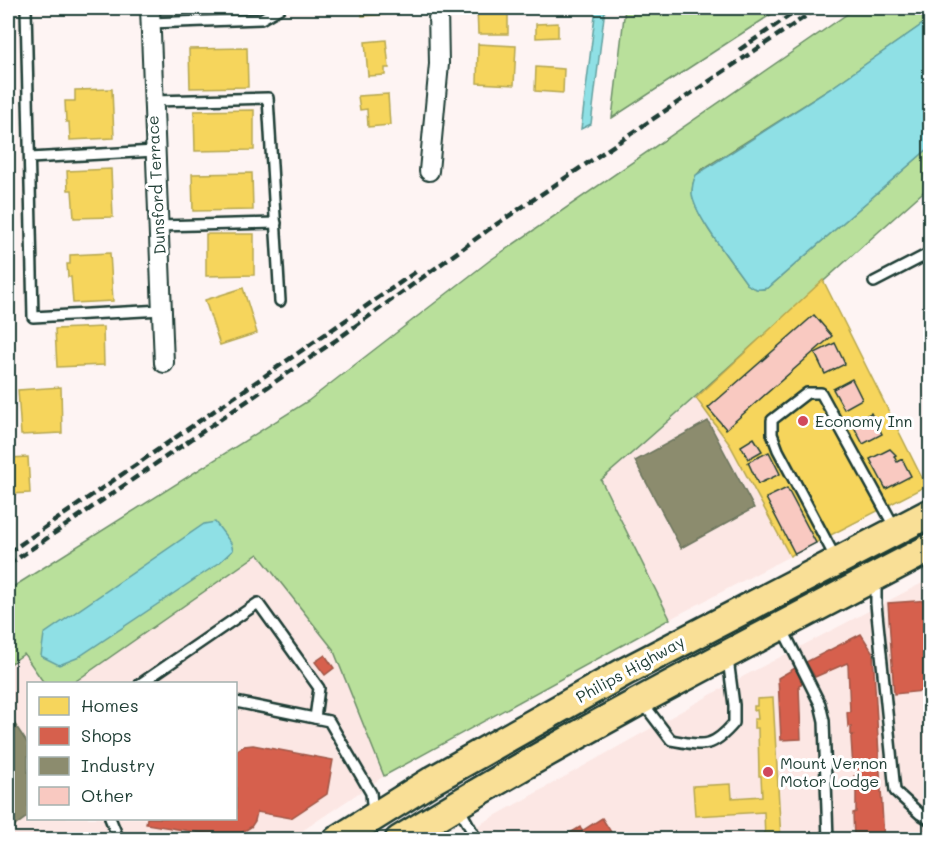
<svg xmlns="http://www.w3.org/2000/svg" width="938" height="847" viewBox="0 0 938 847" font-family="Mali,sans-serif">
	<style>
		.built { fill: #fce7e4 }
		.green { fill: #b9e09b; stroke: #6c8e68; stroke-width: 1.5 }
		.water { fill: #8fe0e5; stroke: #629f9e; stroke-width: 1.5 }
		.homes { fill: #f6d55c; stroke: #b6a750; stroke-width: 1.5 }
		.shops { fill: #d6604d; stroke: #9f5646; stroke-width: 1.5 }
		.industry { fill: #8c8c6e; stroke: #6b745d; stroke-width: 1.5 }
		.building { fill: #f9c9c1; stroke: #1f3d34; stroke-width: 1.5 }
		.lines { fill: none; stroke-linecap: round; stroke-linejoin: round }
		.lane-casing { stroke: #1f3d34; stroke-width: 14 }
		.street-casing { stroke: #1f3d34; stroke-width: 22 }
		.primary-casing { stroke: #1f3d34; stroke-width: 32 }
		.lane { stroke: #fff; stroke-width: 9 }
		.street { stroke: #fff; stroke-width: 18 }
		.primary { stroke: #f9df96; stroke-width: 27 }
		.rail { stroke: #1f3d34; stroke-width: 4.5; stroke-dasharray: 9 4.5; stroke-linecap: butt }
		.poi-dot { fill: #d1495b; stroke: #fff; stroke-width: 2 }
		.labels { text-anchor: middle; stroke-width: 6; stroke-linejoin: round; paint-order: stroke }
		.street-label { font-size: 16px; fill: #1f3d34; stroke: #fff }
		.poi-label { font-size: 16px; fill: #1f3d34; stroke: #fff; text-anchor: start }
	</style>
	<rect width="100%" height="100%" fill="#fef4f3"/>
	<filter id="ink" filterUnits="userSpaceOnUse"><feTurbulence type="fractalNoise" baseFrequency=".0167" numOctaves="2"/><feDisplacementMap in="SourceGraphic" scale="12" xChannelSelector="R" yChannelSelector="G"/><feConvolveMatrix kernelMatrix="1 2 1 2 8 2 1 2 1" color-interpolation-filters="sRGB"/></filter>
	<g filter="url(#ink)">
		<g class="built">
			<path d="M696,398L730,445L790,556L670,619L601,480Z"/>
			<path d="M258,554L333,649L384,776L290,839L8,840V665L24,654L44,683L28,684V818H236V684L73,683Z"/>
			<path d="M930,579V839L452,840L744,676Z"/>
		</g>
		<g class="green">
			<path d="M625,8H781L612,118Z"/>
			<path d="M856,8H930V19L830,89L701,170C694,177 691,186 693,196C696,218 733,264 747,284C754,290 759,290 768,288L930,147V186C820,283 712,384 601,480L670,619L384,776L333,649L258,554L73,683H44L24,654L8,665V590L308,401L489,261Z"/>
		</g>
		<g class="water">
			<path d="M596,8H605L591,124L581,129Z"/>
			<path d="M930,19V147L768,288C759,290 754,290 747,284C734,265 694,215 692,194C692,187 693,181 696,175L830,89Z"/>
			<path d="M215,522L231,543L233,550L219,563L77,658L59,665L41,656L44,634L204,524Z"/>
		</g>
		<g class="homes">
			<path d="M361,8H390L391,14L362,16Z"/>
			<path d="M477,8L508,9V34H478Z"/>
			<path d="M558,23V37L536,38V24Z"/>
			<path d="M386,40L389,68H385V75L368,76L365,42Z"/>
			<path d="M478,44L516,46L514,85L477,83Z"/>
			<path d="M247,48L248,87L190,88L189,49Z"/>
			<path d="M536,67L564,69L563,93L535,91Z"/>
			<path d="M112,89L114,138L70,140L69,122H66L65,101H75V90Z"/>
			<path d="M388,94L390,125L368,127L367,109L360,110L358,96Z"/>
			<path d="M254,110V150L195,151L194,111Z"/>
			<path d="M111,169L113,217L74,218L72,190H68L67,171Z"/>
			<path d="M252,173L253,210L193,211L192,174Z"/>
			<path d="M206,234H254V275L206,276Z"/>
			<path d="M110,253L113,301L73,303L71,277H68L67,264H70V255Z"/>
			<path d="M823,280L926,486L790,556L730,445L696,398Z"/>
			<path d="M243,288L257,333L220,345L205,300Z"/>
			<path d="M103,327L104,365L57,367L55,329Z"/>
			<path d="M61,387L62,433L21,435L18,390Z"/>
			<path d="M28,457L30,493L10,494L8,458Z"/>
			<path d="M773,698L781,840H765L764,812L695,816L693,786L731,784L732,798L762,796L761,776H759L758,728H754V719H758L757,710L754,711V706H757V699Z"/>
		</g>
		<g class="shops">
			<path d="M930,600V786H928L926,754H928L923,691L894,694L888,603Z"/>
			<path d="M861,634L873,653L884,840H854L853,813L856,812V788L854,776H857V769H853L851,737L853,735H851V726L848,727L847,712H850L848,665L847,663L815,677L806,662Z"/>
			<path d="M325,655L334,668L325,675L315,662Z"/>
			<path d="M795,668L803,683L799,685L801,739L781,740L778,678Z"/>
			<path d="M253,745L333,760L327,794L291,818L257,812L255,821L251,827L241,833L226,837L146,824L147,818H236V751L244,746Z"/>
			<path d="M602,818L616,840H567L565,836L580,827L582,831Z"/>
		</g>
		<g class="industry">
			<path d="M708,421L754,508L681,548L635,461Z"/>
			<path d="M8,714L28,744V816L8,831Z"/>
		</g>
		<g class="building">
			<path d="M814,315L832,336L726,429L708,408Z"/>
			<path d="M835,343L845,364L825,374L815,353Z"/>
			<path d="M852,379L862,399L844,409L833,389Z"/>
			<path d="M871,413L882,434L863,444L852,423Z"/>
			<path d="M754,438L762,451L748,459L741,446Z"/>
			<path d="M890,449L896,455L894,456L897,462L902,459L911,476L886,489L870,459Z"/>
			<path d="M769,452L780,474L758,484L748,462Z"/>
			<path d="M787,488L816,543L795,554L766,498Z"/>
		</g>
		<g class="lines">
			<g class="lane-casing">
				<g id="lane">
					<path d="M26,8L33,317L162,310"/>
					<path d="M150,23L261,19L280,8"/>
					<path d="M153,101L268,98L280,301"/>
					<path d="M30,158L155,151"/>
					<path d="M158,226L276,223"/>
					<path d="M874,282L930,253"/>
					<path d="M836,559L778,450L772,434V420L807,393H821L895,528"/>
					<path d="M876,579V604L895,791L920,814L930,820"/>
					<path d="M782,628L820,704L824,721L828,840"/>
					<path d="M140,684L258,603L319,688L315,718"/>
					<path d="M236,702L329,721L371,793L373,815"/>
					<path d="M642,702L671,740C704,746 712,749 734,723V705L728,659"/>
					<path d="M458,806L474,835L473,840"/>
					<path d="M110,818L119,840"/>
				</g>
			</g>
			<g class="street-casing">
				<g id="street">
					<path d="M150,8L164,363"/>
					<path d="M429,171L439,64L438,8"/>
				</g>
			</g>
			<g class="primary-casing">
				<g id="primary">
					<path d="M337,840L433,780L626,671L930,513"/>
					<path d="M399,840C571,733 751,642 930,548"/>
				</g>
			</g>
			<use href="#lane" class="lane"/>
			<use href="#street" class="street"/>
			<use href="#primary" class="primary"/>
			<g class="rail">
				<path d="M739,50L801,8"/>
				<path d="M8,553L417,271"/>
				<path d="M8,565L339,338L488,230L818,8"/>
			</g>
		</g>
	</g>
	<g class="poi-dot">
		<circle cx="803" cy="421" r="6"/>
		<circle cx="768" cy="772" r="6"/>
	</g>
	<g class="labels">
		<g class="street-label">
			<text transform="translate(156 185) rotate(-93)" y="6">Dunsford Terrace</text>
			<text transform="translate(630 669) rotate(-29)" y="6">Philips Highway</text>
		</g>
		<g class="poi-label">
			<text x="815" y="427">Economy Inn</text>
			<text x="780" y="769">Mount Vernon<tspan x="780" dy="18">Motor Lodge</tspan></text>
		</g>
	</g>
	<rect width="938" height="847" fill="none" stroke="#fff" stroke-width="30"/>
	<rect x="15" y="15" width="908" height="817" fill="none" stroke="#1f3d34" stroke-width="2" filter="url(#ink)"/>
	<rect x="27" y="682" width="210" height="138" fill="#ffffff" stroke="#a5b1ae" stroke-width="1.5"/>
	<rect x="39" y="697" width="30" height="18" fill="#f6d55c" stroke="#a5b1ae" stroke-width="1.5"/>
	<text x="81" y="712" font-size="18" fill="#1f3d34">Homes</text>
	<rect x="39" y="727" width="30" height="18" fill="#d6604d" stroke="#a5b1ae" stroke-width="1.5"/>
	<text x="81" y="742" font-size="18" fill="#1f3d34">Shops</text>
	<rect x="39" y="757" width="30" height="18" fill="#8c8c6e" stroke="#a5b1ae" stroke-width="1.5"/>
	<text x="81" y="772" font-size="18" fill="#1f3d34">Industry</text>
	<rect x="39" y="787" width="30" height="18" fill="#f9c9c1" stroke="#a5b1ae" stroke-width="1.5"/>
	<text x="81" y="802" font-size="18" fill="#1f3d34">Other</text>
</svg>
